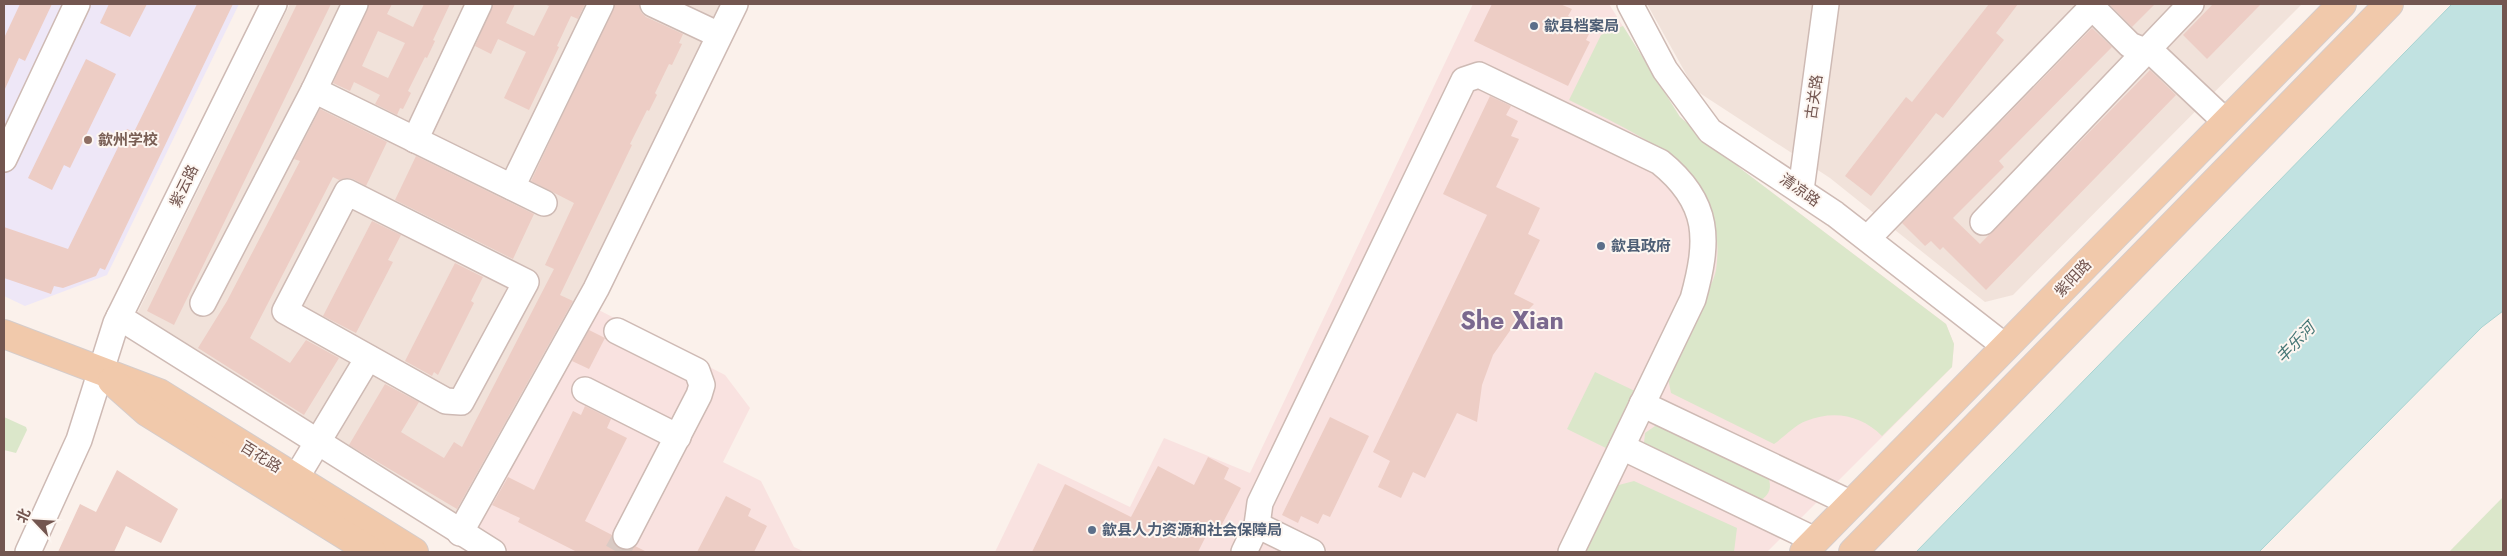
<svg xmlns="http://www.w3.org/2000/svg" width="2507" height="556" viewBox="0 0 2507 556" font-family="Jost,'Noto Sans SC',sans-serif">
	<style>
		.residential { fill: #f1e2da }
		.commercial { fill: #f9e2e0 }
		.education { fill: #eee7f7 }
		.green { fill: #dbe7ca }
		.water { fill: #c1e2e1; stroke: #a8d3d1 }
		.building { fill: #edcdc5; fill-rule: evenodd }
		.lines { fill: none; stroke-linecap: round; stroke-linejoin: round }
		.minor-tunnel { stroke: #d9cac4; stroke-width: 25; stroke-dasharray: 25 12; stroke-linecap: butt }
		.minor-casing { stroke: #cebab4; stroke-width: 28 }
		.major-casing { stroke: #d5ccca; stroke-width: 30 }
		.minor { stroke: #fff; stroke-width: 25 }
		.major { stroke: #f1c9ab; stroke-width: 28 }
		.service-dot { fill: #5c6f8a; stroke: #fdf6f1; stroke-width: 2 }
		.education-dot { fill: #8d6e63; stroke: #fdf6f1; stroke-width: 2 }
		.labels { text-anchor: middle; stroke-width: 4; stroke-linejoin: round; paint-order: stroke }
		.service-label { font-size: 15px; font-weight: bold; fill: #4e5e75; stroke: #fdf6f1; text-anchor: start }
		.street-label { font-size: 15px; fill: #735650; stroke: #fdf6f1 }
		.education-label { font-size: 15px; font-weight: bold; fill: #785e54; stroke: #fdf6f1; text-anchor: start }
		.water-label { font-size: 16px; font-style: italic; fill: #457675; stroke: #fdf6f1 }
		.town-label { font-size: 25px; font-weight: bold; fill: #7a688e; stroke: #fdf6f1 }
	</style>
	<rect width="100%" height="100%" fill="#fbf1eb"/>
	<g class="residential">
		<path d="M290,4H741L462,546L129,330Z"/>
		<path d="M1647,4H2302L2013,295L1985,302L1830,178L1695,90Z"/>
	</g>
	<g class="commercial">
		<path d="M1473,4H1609L1680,117L1741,169L1946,324L1954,344L1952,367L1767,552H995L1038,463L1130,507L1164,438L1250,473Z"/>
		<path d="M591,306L725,375L750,408L723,462L761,481L794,547L805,552H472L462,546Z"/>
	</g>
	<path class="education" d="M4,4H239L107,275L25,306L4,296Z"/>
	<g class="green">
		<path d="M1623,26L1680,117L1741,169L1946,324L1954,344L1952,367L1882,436C1861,415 1834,410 1806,421C1795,425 1784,437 1774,444L1671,393L1668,378C1680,352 1691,327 1702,302C1707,292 1714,281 1716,270C1730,169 1644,138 1569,100L1601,35Z"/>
		<path d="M1595,372L1637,392L1610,450L1567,429Z"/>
		<path d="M4,417L26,427L27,430L16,453L4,450Z"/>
		<path d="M1658,424L1768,477C1772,487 1770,494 1761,500L1646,449L1644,443L1645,433Z"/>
		<path d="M1634,481L1737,528L1734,552H1576L1615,486Z"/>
		<path d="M2503,497V552H2449Z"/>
	</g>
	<path class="water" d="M2452,4H2503V311L2482,327L2259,552H1916Z"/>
	<g class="building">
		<path d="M20,4H52L25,61L19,58L4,91V38Z"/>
		<path d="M109,4H147L130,37L100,23Z"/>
		<path d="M197,4H233L105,270L100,268L96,276L63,288L54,286L51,294L4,278V227L68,249L127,129L134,132Z"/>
		<path d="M297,4H331L174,325L147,311Z"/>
		<path d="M369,4H392L387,14L413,27L424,4H450L433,40L435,41L427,58L425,57L408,91L411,93L403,109L400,108L397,115L375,104L380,95L354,82L350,91L333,83ZM378,31L405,43L388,78L362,66Z"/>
		<path d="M493,4H515L506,23L534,36L549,6L544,4H585L578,19L571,16L557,46L559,47L529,110L504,98L526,52L498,39L491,54L475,46Z"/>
		<path d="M615,4H639L641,12L646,17L683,34L679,43L682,44L672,65L669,64L655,93L657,95L649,111L647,110L630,144L632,145L560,295L573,301L457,509L349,445L385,384L419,402L401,432L444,458L454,442L462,447L554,269L545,265L574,203L531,181Z"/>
		<path d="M1492,4H1560L1572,9L1568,16L1592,28L1586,40L1590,42L1568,86L1474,41Z"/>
		<path d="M1989,4H2018L1996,33L2004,40L1943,118L1936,113L1871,196L1845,176L1906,97L1912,102Z"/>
		<path d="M2109,4H2155L2132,27Z"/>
		<path d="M2213,4H2261L2207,59L2183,35Z"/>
		<path d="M2092,28L2112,47L1999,161L2004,167L1953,218L1980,244L2150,70L2176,95L1986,290L1943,247L1940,250L1931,241L1925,246L1902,223Z"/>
		<path d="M86,59L116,74L70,168L64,165L52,190L28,178Z"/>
		<path d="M1490,96L1511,106L1506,115L1518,121L1511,136L1519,139L1496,187L1540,208L1528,234L1540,240L1514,294L1534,304L1516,322L1493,355L1482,385L1477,422L1457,413L1425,478L1413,472L1401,498L1378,487L1390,461L1373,452L1487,215L1443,194Z"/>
		<path d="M320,109L387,142L366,186L353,179L346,178L339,180L333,177L250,338L290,363L306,340L339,358L304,415L198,348L227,301L300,161L294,159Z"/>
		<path d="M416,156L534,214L513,259L395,200Z"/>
		<path d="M372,221L401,235L388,260L393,262L356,333L323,316Z"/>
		<path d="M455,263L483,277L471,301L474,303L438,375L434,372L432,376L405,361Z"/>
		<path d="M589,330L605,338L589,369L572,361Z"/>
		<path d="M585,406L611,419L607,428L627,438L585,521L612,535L614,543L620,549L627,550L635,546L647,552H577L518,522L520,518L492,505L508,477L534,490L573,411L581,415Z"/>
		<path d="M1330,417L1369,436L1330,517L1323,514L1318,524L1301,516L1298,523L1282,515Z"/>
		<path d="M1208,457L1229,468L1224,479L1241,488L1219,530L1211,526L1198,552H1032L1065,484L1131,517L1158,466L1194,485Z"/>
		<path d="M117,470L178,509L161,543L126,526L114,552H58L80,504L96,512Z"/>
		<path d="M726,496L751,509L748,516L767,526L754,552H697Z"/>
	</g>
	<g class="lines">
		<path class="minor-tunnel" d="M617,552L626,536"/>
		<g class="minor-casing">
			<g id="minor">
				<path d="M653,4L719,35"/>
				<path d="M1630,4L1665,70L1710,131L1835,214L2006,347"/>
				<path d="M2092,7L2130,45L2155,55L2226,122"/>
				<path d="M314,90L544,203"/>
				<path d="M415,140L479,4"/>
				<path d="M4,159L77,4"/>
				<path d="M512,187L601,4"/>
				<path d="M1801,190L1826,4"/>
				<path d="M347,192L526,282L461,402L446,401L285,311Z"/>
				<path d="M1983,222L2191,4"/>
				<path d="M1868,238L2095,4"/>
				<path d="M203,303L314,90L355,4"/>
				<path d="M119,317L493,552"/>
				<path d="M617,331L697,371L702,385L699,395L626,536"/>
				<path d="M585,390L678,437"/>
				<path d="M1642,404L1852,504"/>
				<path d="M1622,447L1815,540"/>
				<path d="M296,478L368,358"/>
				<path d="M1257,525L1312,552"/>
				<path d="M460,533L596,289L735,4"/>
				<path d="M28,552L79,440L116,323L274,4"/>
				<path d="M1244,552L1257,525L1260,503L1464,80L1479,75L1660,162C1711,203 1709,241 1693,299L1571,552"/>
			</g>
		</g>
		<g class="major-casing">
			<g id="major">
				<path d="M4,334L159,393L414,552"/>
				<path d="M112,381L147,412L372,552"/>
				<path d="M1804,552L2342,4"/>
				<path d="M1853,552L2389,4"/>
			</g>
		</g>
		<use href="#minor" class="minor"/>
		<use href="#major" class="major"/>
	</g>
	<g class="service-dot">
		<circle cx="1534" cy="26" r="5"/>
		<circle cx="1601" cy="246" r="5"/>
		<circle cx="1092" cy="530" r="5"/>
	</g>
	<circle class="education-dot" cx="88" cy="140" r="5"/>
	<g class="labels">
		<g class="service-label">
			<text x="1544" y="31">歙县档案局</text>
			<text x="1611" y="251">歙县政府</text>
			<text x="1102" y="535">歙县人力资源和社会保障局</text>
		</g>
		<g class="street-label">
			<text transform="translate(1814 97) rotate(-82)" y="5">古关路</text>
			<text transform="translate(184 186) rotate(-64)" y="5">紫云路</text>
			<text transform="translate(1800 190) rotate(35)" y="5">清凉路</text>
			<text transform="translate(2073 278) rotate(-46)" y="5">紫阳路</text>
			<text transform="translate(261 457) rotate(32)" y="5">百花路</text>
		</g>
		<g class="education-label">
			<text x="98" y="145">歙州学校</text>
		</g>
		<g class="water-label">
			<text transform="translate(2295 342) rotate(-46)" y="6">丰乐河</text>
		</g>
		<g class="town-label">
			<text x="1512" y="329">She Xian</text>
		</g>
	</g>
	<rect width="2507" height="556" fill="none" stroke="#735650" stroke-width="10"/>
	<g transform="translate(35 521) rotate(295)" stroke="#fdf6f1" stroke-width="4" paint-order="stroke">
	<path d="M0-4L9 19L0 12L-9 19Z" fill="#735650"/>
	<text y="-8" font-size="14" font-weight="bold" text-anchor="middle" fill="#735650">北</text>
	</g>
</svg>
